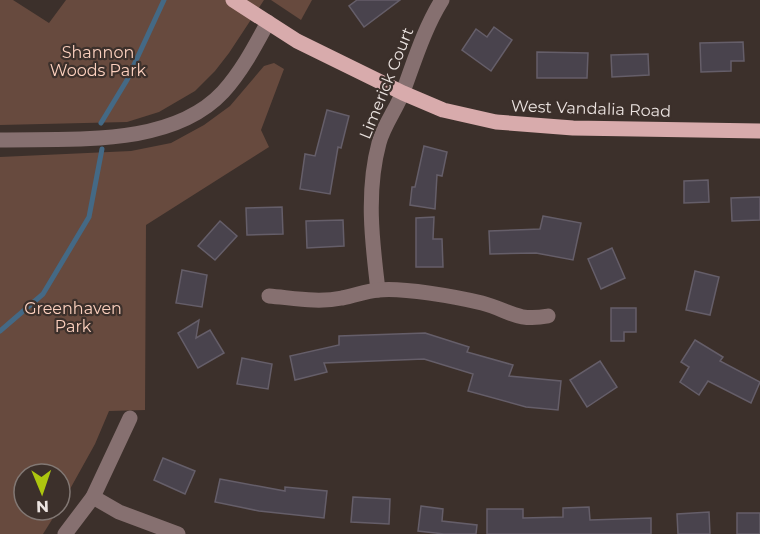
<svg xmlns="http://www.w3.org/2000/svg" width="760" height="534" viewBox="0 0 760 534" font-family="Montserrat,sans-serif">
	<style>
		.green { fill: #674a3e }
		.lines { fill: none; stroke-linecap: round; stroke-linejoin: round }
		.stream { stroke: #446985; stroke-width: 5 }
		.building { fill: #49434d; stroke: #655e69; stroke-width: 1.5 }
		.minor { stroke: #867070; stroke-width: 15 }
		.major { stroke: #d8abac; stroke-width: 15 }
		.labels { text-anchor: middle; stroke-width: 4.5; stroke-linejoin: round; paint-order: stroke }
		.park-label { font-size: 16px; fill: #fcd0be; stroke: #3c302b }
		.street-label { font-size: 16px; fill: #ece4e1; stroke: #3c302b }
	</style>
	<rect width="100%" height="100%" fill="#3c302b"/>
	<g class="green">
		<path d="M0,0H13L49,23L66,0H264L229,53L215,71L195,91L159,112L127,122L0,125Z"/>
		<path d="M271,0H312L301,20Z"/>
		<path d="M274,63L284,69L261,130L269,147L146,225L145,410L109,411L95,444L60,507V474H24V510H58L43,534H0V157L131,151L171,143L204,125L230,106L264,66Z"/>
	</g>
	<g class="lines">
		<g class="stream">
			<path d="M101,123L127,80L164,0"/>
			<path d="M0,331L43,294L89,217L102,149"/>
		</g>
	</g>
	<g class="building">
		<path d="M357,0H400L364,27L349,6Z"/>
		<path d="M494,27L512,40L491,71L462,50L476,29L487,37Z"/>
		<path d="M743,42L744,61H731V71L701,72L700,43Z"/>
		<path d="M537,52L588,53L587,78H537Z"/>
		<path d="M648,54L649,75L612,77L611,55Z"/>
		<path d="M327,110L349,116L341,148L338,147L330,194L300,189L305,154L315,156Z"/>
		<path d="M424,146L447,152L442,176L437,175L435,209L410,205L412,187H415Z"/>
		<path d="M708,180L709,202L684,203V181Z"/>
		<path d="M760,197V220L732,221L731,198Z"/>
		<path d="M282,207L283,234L247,235L246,208Z"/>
		<path d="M543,216L581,223L573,260L536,253L490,254L489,231L540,229Z"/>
		<path d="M434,217L433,239H442L443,267H416V218Z"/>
		<path d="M343,220L344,246L307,248L306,221Z"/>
		<path d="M220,221L237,236L215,260L198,246Z"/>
		<path d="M612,248L625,278L601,289L588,259Z"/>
		<path d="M182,270L207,275L202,307L176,303Z"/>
		<path d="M695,271L719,277L710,315L686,310Z"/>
		<path d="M611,308H636V332H624V341H611Z"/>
		<path d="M199,320L196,338L210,330L224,353L198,368L178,333Z"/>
		<path d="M425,333L469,347L467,352L513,365L509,376L561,381L558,410L526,407L468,391L473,374L424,359L324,363L327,372L295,380L290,356L339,345V336Z"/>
		<path d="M695,340L723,357L720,361L760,382L751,403L708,381L699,395L680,382L689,367L681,362Z"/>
		<path d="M242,358L272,364L268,389L237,384Z"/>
		<path d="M600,361L617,387L587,407L570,380Z"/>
		<path d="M163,458L195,471L185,494L154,480Z"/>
		<path d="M220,479L285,491V487L327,491L324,518L259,511L215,502Z"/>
		<path d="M353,497L390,499L389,524L351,522Z"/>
		<path d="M421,506L443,509L442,521L477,525L476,534H444L418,531Z"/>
		<path d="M589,507L590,520L651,518V534H487V509H523V518L563,517V508Z"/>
		<path d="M709,512L710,534H678L677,514Z"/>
		<rect x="737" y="513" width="23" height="21"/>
	</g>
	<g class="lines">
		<g class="minor">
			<path d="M0,140C70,138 171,148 223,92C242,71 255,46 268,22"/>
			<path d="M378,290C372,241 366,191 379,143C384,124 398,107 404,89C415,59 425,27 442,0"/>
			<path d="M269,296C293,298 318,303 342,298C354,296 366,291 378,290C402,287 457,297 482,303C509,310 516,322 548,316"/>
			<path d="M93,497L119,512L178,534"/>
			<path d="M65,534L93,497L130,418"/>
		</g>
		<path class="major" d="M233,0L297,41L403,93L443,110L496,122L573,128L760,131"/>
	</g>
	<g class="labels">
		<g class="park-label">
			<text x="98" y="58">Shannon<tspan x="98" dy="18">Woods Park</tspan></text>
			<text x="73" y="314">Greenhaven<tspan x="73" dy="18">Park</tspan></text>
		</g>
		<g class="street-label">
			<text transform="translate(386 83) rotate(-68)" y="6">Limerick Court</text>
			<text transform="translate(591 108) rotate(2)" y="6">West Vandalia Road</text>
		</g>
	</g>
	<g transform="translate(42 492) rotate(178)"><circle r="28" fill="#3c302b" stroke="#827874" stroke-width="1.5"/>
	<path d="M0-4.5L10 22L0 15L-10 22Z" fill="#adc60f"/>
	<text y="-9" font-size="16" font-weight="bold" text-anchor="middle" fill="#ece4e1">N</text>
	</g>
</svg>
